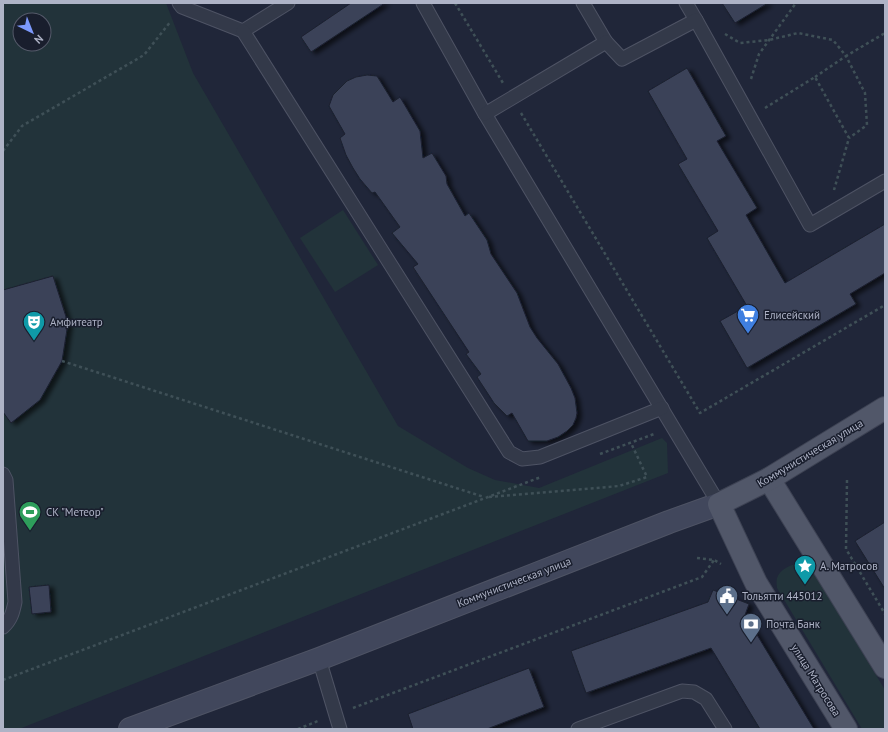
<svg xmlns="http://www.w3.org/2000/svg" width="888" height="732" viewBox="0 0 888 732" font-family="'PT Sans',sans-serif">
	<style>
		.green { fill: #22333a; fill-rule: evenodd }
		.building { fill: #3b4259; stroke: #1b202f; filter: url(#shadow) }
		.lines { fill: none; stroke-linecap: round; stroke-linejoin: round }
		.service-casing { stroke: #4e5364; stroke-width: 15 }
		.secondary-casing { stroke: #4e5364; stroke-width: 24 }
		.primary-casing { stroke: #3d4253; stroke-width: 24 }
		.path { stroke: #3f5057; stroke-width: 2.5; stroke-dasharray: 3 3; stroke-linecap: butt }
		.service { stroke: #333949; stroke-width: 13 }
		.secondary { stroke: #41475c; stroke-width: 22 }
		.primary { stroke: #515769; stroke-width: 22 }
		.labels { text-anchor: middle; stroke-width: 3; stroke-linejoin: round; paint-order: stroke }
		.poi-label { font-size: 11px; fill: #aeb3c6; stroke: #191e2d; text-anchor: start }
		.street-label { font-size: 11px; fill: #aeb3c6; stroke: #191e2d }
	</style>
	<defs>
		<filter id="shadow"><feDropShadow dx="4.5" dy="2.5" stdDeviation="2" flood-color="#0009"/></filter>
	</defs>
	<rect width="100%" height="100%" fill="#202639"/>
	<g class="green">
		<path d="M3,3H166L193,73L398,426L468,468L495,480L539,488L662,438L667,443L668,473L19,729H3ZM20,20H44V44H20Z"/>
		<path d="M343,210L378,265L335,292L300,238Z"/>
		<path d="M801,563L810,566L885,690V729H862L777,588C777,586 776,581 777,578C780,569 792,564 801,563Z"/>
	</g>
	<g class="building">
		<path d="M351,3H385L311,52L301,37Z"/>
		<path d="M722,3H768L735,23Z"/>
		<path d="M687,68L726,136L717,141L757,208L746,215L785,283L885,224V273L850,294L856,304L747,368L720,321L747,306L707,238L718,231L678,164L687,159L648,91Z"/>
		<path d="M367,75L377,76L393,102L400,97L420,131L423,158L432,153L446,176L447,184L465,216L469,213L487,240L491,254L517,293L530,327L537,338L558,364L571,388L575,398L577,413L576,418L573,425L567,431L558,437L547,441H528L512,413L507,416L494,403L477,377L481,374L466,354L469,352L413,267L418,264L392,233L400,227L375,192L372,193L360,179L353,168L346,155L340,138L345,134L329,106L333,95L347,81L356,77Z"/>
		<path d="M53,276L68,323L62,361L40,400L11,423L3,412V290Z"/>
		<path d="M885,522V589L855,541Z"/>
		<path d="M49,585L51,612L32,614L29,587Z"/>
		<path d="M713,590L749,604L745,615L814,729H760L711,648L586,693L571,651L708,602Z"/>
		<path d="M529,668L544,707L487,729H413L408,714Z"/>
	</g>
	<g class="lines">
		<g class="service-casing">
			<g id="service">
				<path d="M179,3L182,7L243,31L288,3"/>
				<path d="M423,3L485,114L719,504"/>
				<path d="M583,3L606,42"/>
				<path d="M686,3L696,20"/>
				<path d="M243,31L509,452L522,459L540,457L662,408"/>
				<path d="M485,114L606,42L622,59L696,20L810,225L885,181"/>
				<path d="M3,474L6,480L15,602C13,612 11,620 3,627"/>
				<path d="M319,659L340,729"/>
				<path d="M578,729L682,691L694,692L706,699L725,729"/>
			</g>
		</g>
		<g class="secondary-casing">
			<path id="secondary" d="M130,729L319,659L669,522L719,504"/>
		</g>
		<g class="primary-casing">
			<g id="primary">
				<path d="M769,479L885,667"/>
				<path d="M846,729L756,583L719,504L769,479L885,408"/>
			</g>
		</g>
		<g class="path">
			<path d="M455,3L503,83"/>
			<path d="M725,34L740,43L769,40L798,33L833,40L846,56L885,33"/>
			<path d="M815,77L846,56L865,93L867,125L849,138"/>
			<path d="M751,79L759,54L796,3"/>
			<path d="M765,108L815,77L849,138L834,190"/>
			<path d="M521,113L700,413L885,305"/>
			<path d="M3,151L22,126L144,55L171,21"/>
			<path d="M62,361L484,497"/>
			<path d="M600,454L654,434"/>
			<path d="M847,480L846,549L885,614"/>
			<path d="M489,497L619,486L647,477L631,443"/>
			<path d="M697,558L714,560L721,564"/>
			<path d="M3,680L541,477"/>
			<path d="M353,708L702,577L714,560"/>
			<path d="M298,729L318,721"/>
		</g>
		<use href="#service" class="service"/>
		<use href="#secondary" class="secondary"/>
		<use href="#primary" class="primary"/>
	</g>
	<defs>
		<g id="supermarket-pin" transform="scale(1.15)"><path d="M0 17L-7.5 6A9.5 9.5 0 1 1 7.5 6Z" fill="#3f7fe0" stroke="#191e2d"/><path d="M-6-5.5h2.5l.6 2H6L4.5 2H-2.5L-4.4-4H-6ZM-1.5 3.2a1.3 1.3 0 1 0 .1 0ZM3 3.2a1.3 1.3 0 1 0 .1 0Z" fill="#fff"/></g>
		<g id="theatre-pin" transform="scale(1.15)"><path d="M0 17L-7.5 6A9.5 9.5 0 1 1 7.5 6Z" fill="#0f9aa8" stroke="#191e2d"/><path d="M-5-5.5Q0-4 5-5.5V0Q5 5 0 6Q-5 5-5 0ZM-3.3-2.5H-1v1.5H-3.3ZM1-2.5H3.3v1.5H1ZM-2.8 1Q0 5.5 2.8 1Z" fill="#fff"/></g>
		<g id="stadium-pin" transform="scale(1.15)"><path d="M0 17L-7.5 6A9.5 9.5 0 1 1 7.5 6Z" fill="#2e9e5b" stroke="#191e2d"/><path d="M0-5a6.5 5 0 1 0 0 10a6.5 5 0 1 0 0-10ZM-3.5-1.8h7v3.6h-7Z" fill="#fff"/></g>
		<g id="sight-pin" transform="scale(1.15)"><path d="M0 17L-7.5 6A9.5 9.5 0 1 1 7.5 6Z" fill="#0f9aa8" stroke="#191e2d"/><path d="M0-6L1.8-2.2L6-1.7L2.9 1.2L3.7 5.4L0 3.3L-3.7 5.4L-2.9 1.2L-6-1.7L-1.8-2.2Z" fill="#fff"/></g>
		<g id="civic-pin" transform="scale(1.15)"><path d="M0 17L-7.5 6A9.5 9.5 0 1 1 7.5 6Z" fill="#5c6f8a" stroke="#191e2d"/><path d="M-.6-6.5H3V-4.5H.6V-3L4-1V1h2V6H-6V1h2V-1L-.6-3ZM-1.2 2.5V6h2.4V2.5Z" fill="#fff"/></g>
		<g id="bank-pin" transform="scale(1.15)"><path d="M0 17L-7.5 6A9.5 9.5 0 1 1 7.5 6Z" fill="#5c6f8a" stroke="#191e2d"/><path d="M-6-4H6V4H-6ZM0-2.3a2.3 2.3 0 1 0 0 4.6a2.3 2.3 0 1 0 0-4.6Z" fill="#fff"/></g>
	</defs>
	<g fill-rule="evenodd">
		<use href="#supermarket-pin" x="748" y="315"/>
		<use href="#theatre-pin" x="34" y="322"/>
		<use href="#stadium-pin" x="30" y="512"/>
		<use href="#sight-pin" x="805" y="566"/>
		<use href="#civic-pin" x="727" y="596"/>
		<use href="#bank-pin" x="751" y="624"/>
	</g>
	<g class="labels">
		<g class="poi-label">
			<text x="764" y="319">Елисейский</text>
			<text x="50" y="326">Амфитеатр</text>
			<text x="46" y="516">СК "Метеор"</text>
			<text x="820" y="570">А. Матросов</text>
			<text x="742" y="600">Тольятти 445012</text>
			<text x="766" y="628">Почта Банк</text>
		</g>
		<g class="street-label">
			<text transform="translate(810 453) rotate(-31)" y="4">Коммунистическая улица</text>
			<text transform="translate(514 582) rotate(-21)" y="4">Коммунистическая улица</text>
			<text transform="translate(816 680) rotate(58)" y="4">улица Матросова</text>
		</g>
	</g>
	<rect width="888" height="732" fill="none" stroke="#aeb3c6" stroke-width="8"/>
	<g transform="translate(32 32) rotate(137)"><circle r="19" fill="#191e2d" stroke="#555a6a"/>
	<path d="M0-3L7 15L0 10L-7 15Z" fill="#7d99fb"/>
	<text y="-6" font-size="11" font-weight="bold" text-anchor="middle" fill="#aeb3c6">N</text>
	</g>
</svg>
